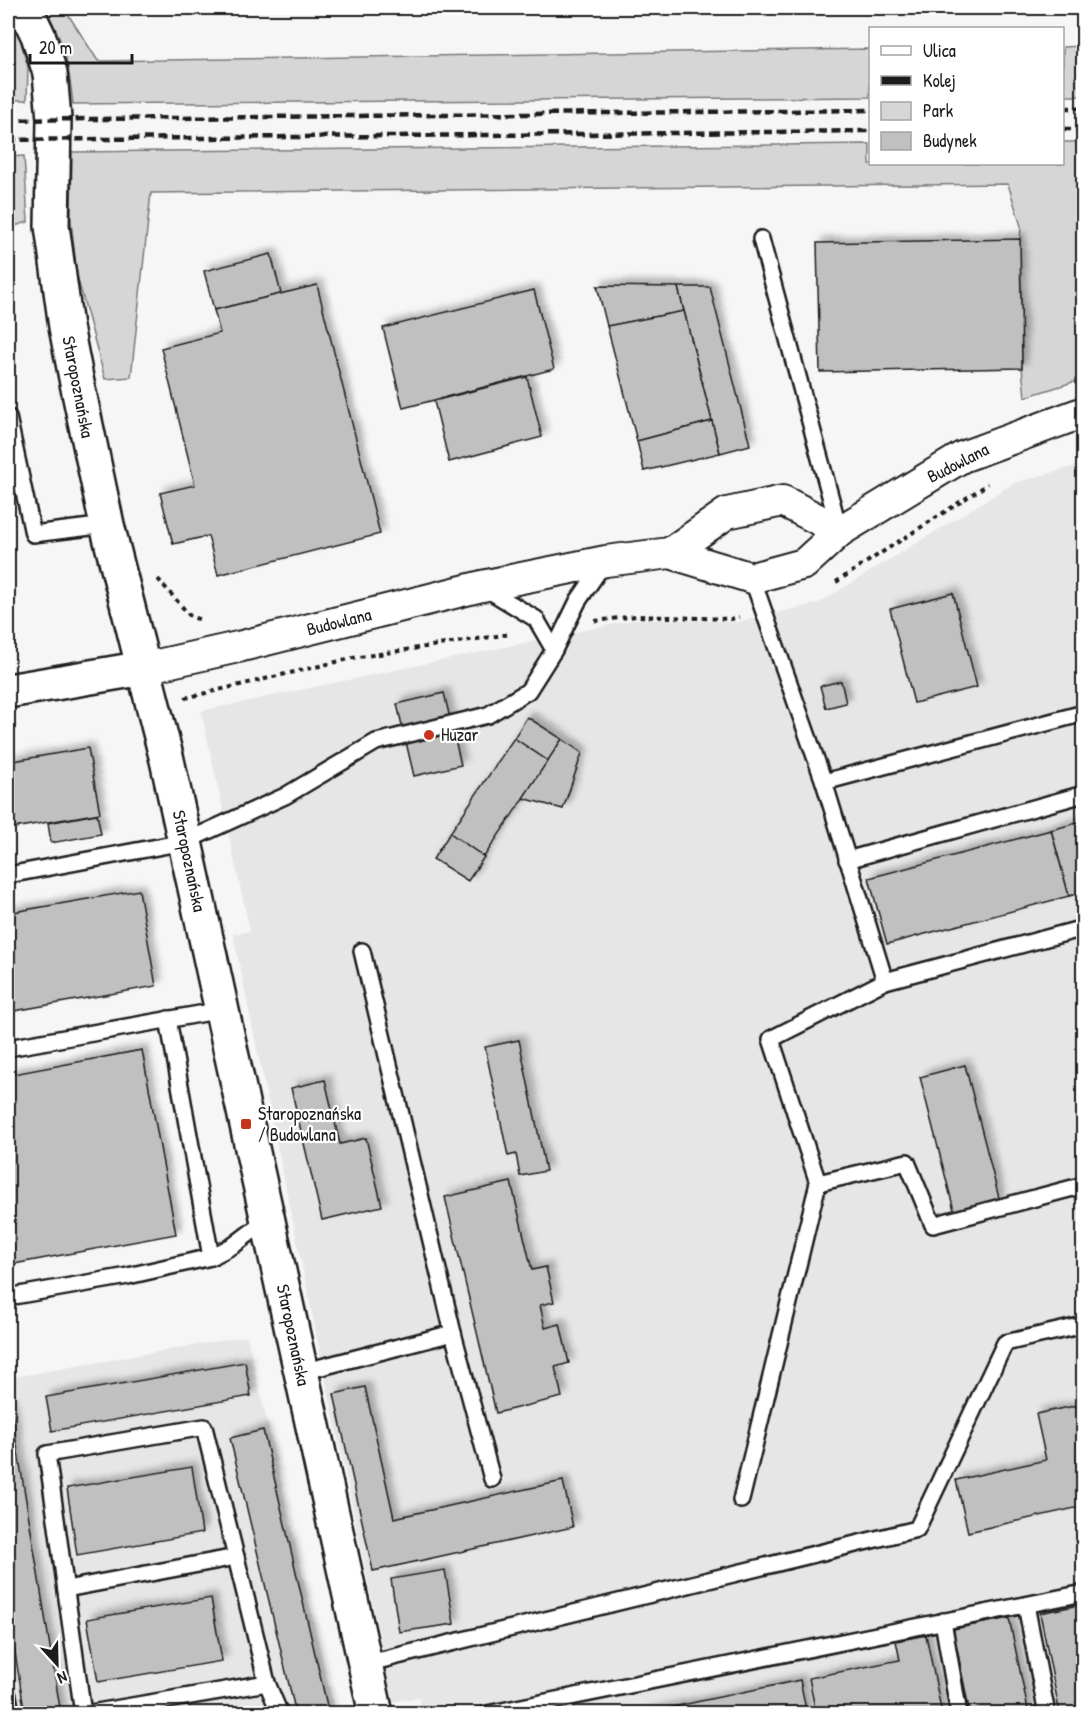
<svg xmlns="http://www.w3.org/2000/svg" width="1091" height="1721" viewBox="0 0 1091 1721" font-family="'Patrick Hand',sans-serif">
	<style>
		.built { fill: #e6e6e6 }
		.green { fill: #d6d6d6; stroke: #797979; stroke-width: 1.5 }
		.building { fill: #c0c0c0; stroke: #1c1c1c; stroke-width: 1.5; filter: url(#shadow) }
		.lines { fill: none; stroke-linecap: round; stroke-linejoin: round }
		.lane-casing { stroke: #1c1c1c; stroke-width: 20 }
		.street-casing { stroke: #1c1c1c; stroke-width: 34 }
		.secondary-casing { stroke: #1c1c1c; stroke-width: 38 }
		.path { stroke: #1c1c1c; stroke-width: 4; stroke-dasharray: 4.5 4.5; stroke-linecap: butt }
		.lane { stroke: #fff; stroke-width: 15 }
		.street { stroke: #fff; stroke-width: 30 }
		.secondary { stroke: #fff; stroke-width: 33 }
		.rail { stroke: #1c1c1c; stroke-width: 4.5; stroke-dasharray: 9 4.5; stroke-linecap: butt }
		.poi-dot { fill: #c8321e; stroke: #fff; stroke-width: 2 }
		.labels { text-anchor: middle; stroke-width: 4.5; stroke-linejoin: round; paint-order: stroke }
		.street-label { font-size: 18px; fill: #1c1c1c; stroke: #fff }
		.poi-label { font-size: 18px; fill: #1c1c1c; stroke: #fff; text-anchor: start }
	</style>
	<defs>
		<filter id="shadow"><feDropShadow dx="5.5" dy="-5.5" stdDeviation="3" flood-color="#0004"/></filter>
	</defs>
	<rect width="100%" height="100%" fill="#f6f6f6"/>
	<filter id="ink" filterUnits="userSpaceOnUse"><feTurbulence type="fractalNoise" baseFrequency=".0167" numOctaves="2"/><feDisplacementMap in="SourceGraphic" scale="12" xChannelSelector="R" yChannelSelector="G"/><feConvolveMatrix kernelMatrix="1 2 1 2 8 2 1 2 1" color-interpolation-filters="sRGB"/></filter>
	<g filter="url(#ink)">
		<g class="built">
			<path d="M1083,464V1713L423,1714L419,1697L393,1702L233,934L250,931L201,711L638,619L737,622L819,603L1014,483Z"/>
			<path d="M247,1336L335,1713L8,1714V1378Z"/>
		</g>
		<g class="green">
			<path d="M45,8H64L98,61L870,49V97L73,104C69,66 64,41 45,8Z"/>
			<path d="M8,14L19,34L28,67L27,100H8Z"/>
			<path d="M1083,46V96H1063V47Z"/>
			<path d="M1063,142H1083V379L1025,397L1022,368L1020,239L1021,226L1008,184L151,193L131,377L105,379L77,276L71,220L72,152L870,144V164H1062Z"/>
			<path d="M24,156L28,222L8,228V157Z"/>
		</g>
		<g class="building">
			<path d="M1020,239L1022,368L820,372L817,243Z"/>
			<path d="M271,254L281,294L214,310L204,271Z"/>
			<path d="M317,285L380,534L218,575L208,536L173,544L160,493L195,485L161,348L220,333L214,310Z"/>
			<path d="M597,286L678,287L684,311L607,326Z"/>
			<path d="M678,287H710L750,445L720,453Z"/>
			<path d="M534,290L554,369L403,408L383,328Z"/>
			<path d="M684,311L712,421L637,441L607,326Z"/>
			<path d="M527,377L542,437L449,462L434,401Z"/>
			<path d="M712,421L720,453L644,471L637,441Z"/>
			<path d="M953,593L977,687L914,703L890,609Z"/>
			<path d="M841,681L846,703L826,708L820,686Z"/>
			<path d="M444,693L461,765L414,776L397,704Z"/>
			<path d="M527,717L562,739L548,761L514,738Z"/>
			<path d="M514,738L548,761L484,857L450,833Z"/>
			<path d="M562,739L582,753L563,809L523,798Z"/>
			<path d="M88,748L100,813L8,829V762Z"/>
			<path d="M97,814L101,834L51,843L48,823Z"/>
			<path d="M1084,821V892L1069,896L1051,830Z"/>
			<path d="M1051,830L1069,896L887,944L869,878Z"/>
			<path d="M450,833L484,857L468,881L433,859Z"/>
			<path d="M139,890L156,986L8,1012V913Z"/>
			<path d="M519,1040L546,1171L520,1176L516,1154L508,1156L485,1047Z"/>
			<path d="M142,1050L176,1234L8,1265V1075Z"/>
			<path d="M965,1065L1000,1202L955,1214L920,1077Z"/>
			<path d="M325,1080L340,1144L366,1138L382,1206L322,1220L291,1088Z"/>
			<path d="M511,1182L532,1270L546,1267L554,1302L540,1305L545,1328L560,1324L569,1363L555,1367L562,1397L496,1413L445,1197Z"/>
			<path d="M245,1362L251,1396L52,1431L46,1397Z"/>
			<path d="M365,1387L394,1518L563,1481L573,1527L373,1571L334,1394Z"/>
			<path d="M10,1403L61,1714H25L8,1610V1404Z"/>
			<path d="M1084,1404V1506L968,1532L956,1480L1046,1460L1036,1414Z"/>
			<path d="M263,1430L329,1714H296L230,1438Z"/>
			<path d="M192,1467L202,1533L77,1555L67,1488Z"/>
			<path d="M445,1570L454,1624L399,1632L391,1579Z"/>
			<path d="M211,1598L222,1661L98,1682L87,1619Z"/>
			<path d="M1084,1604V1714H1060L1040,1613Z"/>
			<path d="M1009,1618L1029,1714H970L953,1629Z"/>
			<path d="M926,1635L942,1714H816L809,1678L900,1660L896,1641Z"/>
			<path d="M800,1680L807,1714H640Z"/>
		</g>
		<g class="lines">
			<g class="lane-casing">
				<g id="lane">
					<path d="M761,239L839,529"/>
					<path d="M8,417L33,534L107,525"/>
					<path d="M752,578L824,782L885,981L1084,928"/>
					<path d="M485,588L536,619L554,650"/>
					<path d="M824,782L1084,713"/>
					<path d="M847,860L1084,794"/>
					<path d="M8,875L184,842L285,796L376,742L488,715L528,691L554,650L578,601L604,563"/>
					<path d="M885,981L771,1039L818,1183L907,1162L933,1225L1084,1185"/>
					<path d="M168,1019L211,1257"/>
					<path d="M8,1048L222,1010"/>
					<path d="M8,1297L128,1276L211,1257L234,1245L268,1219"/>
					<path d="M453,1333L492,1479"/>
					<path d="M302,1372L453,1333L362,951"/>
					<path d="M741,1500L818,1183"/>
					<path d="M66,1589L236,1557"/>
					<path d="M1026,1605L1047,1714"/>
					<path d="M943,1621L959,1714"/>
					<path d="M365,1664L917,1529L1005,1343L1084,1325"/>
					<path d="M8,1696L11,1714"/>
					<path d="M83,1714L47,1454L204,1427L267,1683L280,1714"/>
					<path d="M85,1714L267,1683"/>
					<path d="M487,1714L1084,1593"/>
				</g>
			</g>
			<g class="street-casing">
				<g id="street">
					<path d="M670,553L727,513L783,501L840,531"/>
					<path d="M144,668L238,647L482,586L606,561L670,553L752,578L804,564L840,531L962,457L1084,412"/>
				</g>
			</g>
			<g class="secondary-casing">
				<g id="secondary">
					<path d="M25,8L38,35L50,73L54,119L52,226L66,327L77,383L107,525L167,760L376,1714"/>
					<path d="M8,691L144,668"/>
				</g>
			</g>
			<g class="path">
				<path d="M158,579L191,617L202,620"/>
				<path d="M836,582L988,484"/>
				<path d="M595,621L636,616L731,619L739,617"/>
				<path d="M185,698L353,658L510,634"/>
			</g>
			<use href="#lane" class="lane"/>
			<use href="#street" class="street"/>
			<use href="#secondary" class="secondary"/>
			<g class="rail">
				<path d="M1062,108H1084"/>
				<path d="M8,120L870,110"/>
				<path d="M1062,129H1084"/>
				<path d="M8,140L870,131"/>
			</g>
		</g>
	</g>
	<g class="poi-dot">
		<circle cx="429" cy="735" r="6"/>
		<rect x="240" y="1118" width="12" height="12" rx="3"/>
	</g>
	<g class="labels">
		<g class="street-label">
			<text transform="translate(78 387) rotate(79)" y="6">Staropoznańska</text>
			<text transform="translate(958 463) rotate(-27)" y="6">Budowlana</text>
			<text transform="translate(339 622) rotate(-14)" y="6">Budowlana</text>
			<text transform="translate(189 861) rotate(78)" y="6">Staropoznańska</text>
			<text transform="translate(293 1335) rotate(78)" y="6">Staropoznańska</text>
		</g>
		<g class="poi-label">
			<text x="441" y="741">Huzar</text>
			<text x="258" y="1120">Staropoznańska<tspan x="258" dy="21">/ Budowlana</tspan></text>
		</g>
	</g>
	<rect width="1091" height="1721" fill="none" stroke="#fff" stroke-width="30"/>
	<rect x="15" y="15" width="1061" height="1691" fill="none" stroke="#1c1c1c" stroke-width="2" filter="url(#ink)"/>
	<rect x="869" y="27" width="195" height="138" fill="#ffffff" stroke="#a4a4a4" stroke-width="1.5"/>
	<rect x="881" y="46" width="30" height="9" fill="#ffffff" stroke="#a4a4a4" stroke-width="1.5"/>
	<text x="923" y="57" font-size="18" fill="#1c1c1c">Ulica</text>
	<rect x="881" y="76" width="30" height="9" fill="#1c1c1c" stroke="#a4a4a4" stroke-width="1.5"/>
	<text x="923" y="87" font-size="18" fill="#1c1c1c">Kolej</text>
	<rect x="881" y="102" width="30" height="18" fill="#d6d6d6" stroke="#a4a4a4" stroke-width="1.5"/>
	<text x="923" y="117" font-size="18" fill="#1c1c1c">Park</text>
	<rect x="881" y="132" width="30" height="18" fill="#c0c0c0" stroke="#a4a4a4" stroke-width="1.5"/>
	<text x="923" y="147" font-size="18" fill="#1c1c1c">Budynek</text>
	<g transform="translate(57 1664) rotate(158)" stroke="#ffffff" stroke-width="4.5" paint-order="stroke">
	<path d="M0-4.5L10 22L0 15L-10 22Z" fill="#1c1c1c"/>
	<text y="-9" font-size="16" font-weight="bold" text-anchor="middle" fill="#1c1c1c">N</text>
	</g>
	<path d="M30 54v9h102v-9" fill="none" stroke="#1c1c1c" stroke-width="3"/>
	<text x="39" y="54" font-size="18" fill="#1c1c1c" stroke="#ffffff" stroke-width="4.5" paint-order="stroke">20 m</text>
</svg>
